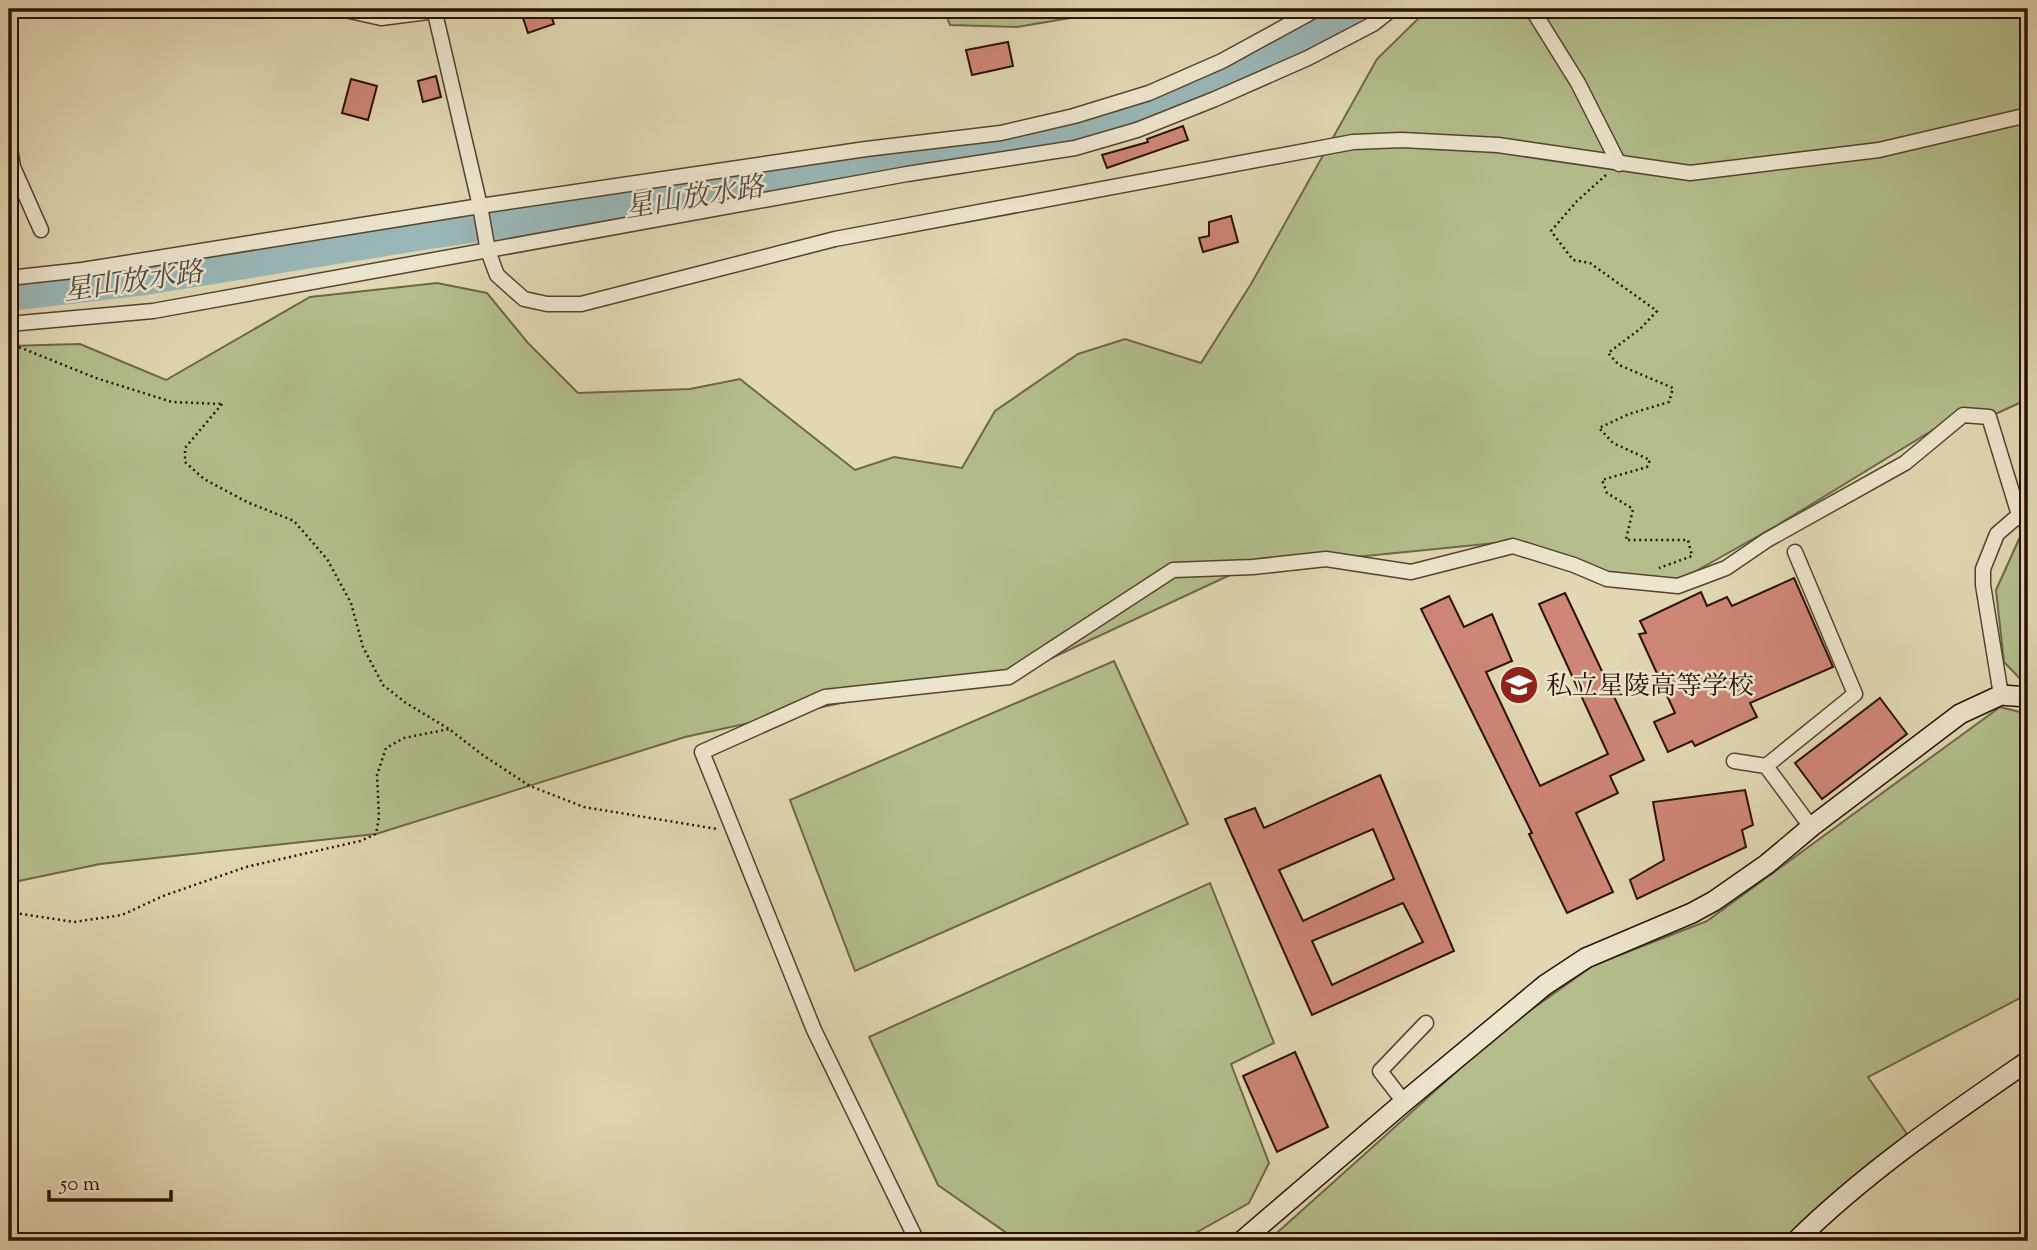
<svg xmlns="http://www.w3.org/2000/svg" width="2037" height="1250" viewBox="0 0 2037 1250" font-family="'Sorts Mill Goudy','Noto Serif JP',serif">
	<style>
		.green { fill: #b3be8c; stroke: #6f6748; stroke-width: 2 }
		.lines { fill: none; stroke-linecap: round; stroke-linejoin: round }
		.river { stroke: #99b7b7; stroke-width: 30 }
		.building { fill: #ce8677; stroke: #2b1003; stroke-width: 2; fill-rule: evenodd }
		.street-casing { stroke: #58422f; stroke-width: 17 }
		.secondary-casing { stroke: #2b1003; stroke-width: 22 }
		.path { stroke: #2b1003; stroke-width: 2.5; stroke-dasharray: 2 3.5; stroke-linecap: butt }
		.street { stroke: #ece5cd; stroke-width: 14 }
		.secondary { stroke: #ece5cd; stroke-width: 19 }
		.labels { text-anchor: middle; stroke-width: 5; stroke-linejoin: round; paint-order: stroke }
		.poi-label { font-size: 26px; fill: #2b1003; stroke: #ece5cd; text-anchor: start }
		.water-label { font-size: 28px; font-style: italic; fill: #524a42; stroke: #ece5cd }
	</style>
	<rect width="100%" height="100%" fill="#e1d7b2"/>
	<filter id="stains"><feTurbulence type="fractalNoise" baseFrequency=".00286" numOctaves="4"/><feColorMatrix values="0 0 0 0 .2 0 0 0 0 .09 0 0 0 0 .02 0 0 0 .5 -.17"/></filter>
	<radialGradient id="worn" r=".72"><stop offset=".6" stop-color="#630" stop-opacity="0"/><stop offset="1" stop-color="#630" stop-opacity=".3"/></radialGradient>
	<g class="green">
		<path d="M944,9H1087L1082,16L1017,27L950,25Z"/>
		<path d="M1428,9H2028V399L1989,417L1964,411L1776,526L1680,580L1623,581L1516,541L1245,568L998,683L955,678L685,737L376,834L100,864L9,883V346L80,344L166,380L310,297L437,283L487,293L528,343L578,393L690,389L740,379L855,470L894,457L962,468L995,411L1078,354L1125,339L1201,363L1251,284L1377,59Z"/>
		<path d="M2020,537L2028,547V687L2004,662L1996,590Z"/>
		<path d="M1114,661L1188,824L855,971L790,800Z"/>
		<path d="M2000,707L2028,714V994L1868,1077L1907,1134L1782,1241H1268L1504,1029L1594,965L1707,921Z"/>
		<path d="M1210,883L1274,1043L1231,1064L1269,1163L1249,1203L1181,1241H1018L938,1185L869,1037Z"/>
	</g>
	<g class="lines">
		<path class="river" d="M9,296L145,280L429,234L743,190L914,160L1056,140L1127,120L1193,95L1252,66L1352,9"/>
	</g>
	<g class="building">
		<path d="M520,9H549L554,24L528,33Z"/>
		<path d="M1008,42L1013,66L972,75L966,50Z"/>
		<path d="M436,76L441,97L423,102L418,81Z"/>
		<path d="M351,79L377,86L368,120L342,113Z"/>
		<path d="M1183,126L1188,140L1107,168L1102,155L1148,142L1147,139Z"/>
		<path d="M1231,216L1238,242L1203,252L1199,238L1209,236V222Z"/>
		<path d="M1794,578L1833,667L1750,703L1757,717L1695,746L1692,741L1668,752L1654,722L1675,713L1639,634L1646,633L1640,621L1701,592L1707,606L1727,597L1732,606Z"/>
		<path d="M1565,593L1644,760L1610,776L1618,793L1576,813L1613,892L1567,913L1529,834L1532,833L1421,609L1449,596L1464,627L1492,614L1512,661L1486,672L1540,786L1608,754L1539,604Z"/>
		<path d="M1880,698L1907,734L1822,799L1795,763Z"/>
		<path d="M1380,775L1454,951L1312,1015L1225,819L1255,808L1264,828ZM1373,829L1394,879L1303,921L1279,870ZM1403,903L1423,942L1332,985L1312,941Z"/>
		<path d="M1745,790L1753,825L1742,830L1746,847L1637,899L1630,880L1664,860L1653,802Z"/>
		<path d="M1295,1052L1328,1127L1277,1152L1243,1076Z"/>
	</g>
	<g class="lines">
		<g class="street-casing">
			<g id="street">
				<path d="M341,9L381,18L451,9"/>
				<path d="M1532,9L1578,83L1619,164"/>
				<path d="M435,13L480,206L488,251L497,275L524,299L547,304H581L835,239L1353,142L1402,140L1498,145L1690,173L1879,150L2028,115"/>
				<path d="M9,86V125"/>
				<path d="M9,143L13,167L41,230"/>
				<path d="M9,278L82,270L480,206L866,149L1001,133L1074,116L1149,93L1222,61L1317,9"/>
				<path d="M9,324L153,311L907,174L1075,148L1137,130L1215,99L1308,58L1373,24L1392,9"/>
				<path d="M1795,552L1855,694L1766,766L1811,827"/>
				<path d="M2001,695L1983,585V569L1997,534L2019,515"/>
				<path d="M1734,761L1766,766"/>
				<path d="M1404,1102L1380,1071L1426,1023"/>
				<path d="M917,1241L814,1030L702,752L825,697L1009,677L1173,570L1253,567L1326,559L1411,572L1513,546L1574,565L1607,579L1678,586L1726,568L1767,540L1905,463L1963,415L1989,417L2019,515L2028,525"/>
			</g>
		</g>
		<g class="secondary-casing">
			<g id="secondary">
				<path d="M1242,1241L1404,1102L1545,985L1586,958L1692,913L1714,901L1767,864L1811,827L1960,714L2001,695L2028,697"/>
				<path d="M1796,1241C1866,1172 1947,1117 2028,1061"/>
			</g>
		</g>
		<g class="path">
			<path d="M1606,175L1577,201L1551,231L1573,260L1590,263L1657,311L1640,329L1608,353L1619,365L1673,388L1669,402L1629,414L1599,428L1613,443L1650,460L1647,467L1602,480L1607,493L1633,509L1626,540H1688L1692,556L1659,568"/>
			<path d="M9,343L96,378L172,402L222,404"/>
			<path d="M222,404L185,448V462L204,479L247,502L294,521L327,559L351,603L363,647L383,685L406,703L449,729L484,756L530,786L584,807L717,829"/>
			<path d="M9,912L74,922L122,915L163,896L246,867L360,841L376,834L379,817L377,775L386,748L404,738L449,729"/>
		</g>
		<use href="#street" class="street"/>
		<use href="#secondary" class="secondary"/>
	</g>
	<defs>
		<g id="school-disc" transform="scale(2.0125)"><circle r="9.5" fill="#8f2418" stroke="#ece5cd"/><path d="M0-5L7-2L0 1L-7-2ZM-4 1L0 2.5L4 1V4Q0 6-4 4Z" fill="#fff"/></g>
	</defs>
	<g fill-rule="evenodd">
		<use href="#school-disc" x="1519" y="685"/>
	</g>
	<g class="labels">
		<g class="poi-label">
			<text x="1546" y="694">私立星陵高等学校</text>
		</g>
		<g class="water-label">
			<text transform="translate(694 196) rotate(-9)" y="10">星山放水路</text>
			<text transform="translate(133 280) rotate(-8)" y="10">星山放水路</text>
		</g>
	</g>
	<rect width="2037" height="1250" fill="none" stroke="#e1d7b2" stroke-width="35"/>
	<rect x="10" y="10" width="2016" height="1229" fill="none" stroke="#2b1003" stroke-width="3.5"/>
	<rect x="18" y="18" width="2002" height="1215" fill="none" stroke="#2b1003" stroke-width="2"/>
	<path d="M49 1190v10h122v-10" fill="none" stroke="#2b1003" stroke-width="3.5"/>
	<text x="60" y="1190" font-size="21" fill="#2b1003" stroke="#ece5cd" stroke-width="5" paint-order="stroke">50 m</text>
	<rect width="100%" height="100%" filter="url(#stains)"/>
	<rect width="100%" height="100%" fill="url(#worn)"/>
</svg>
